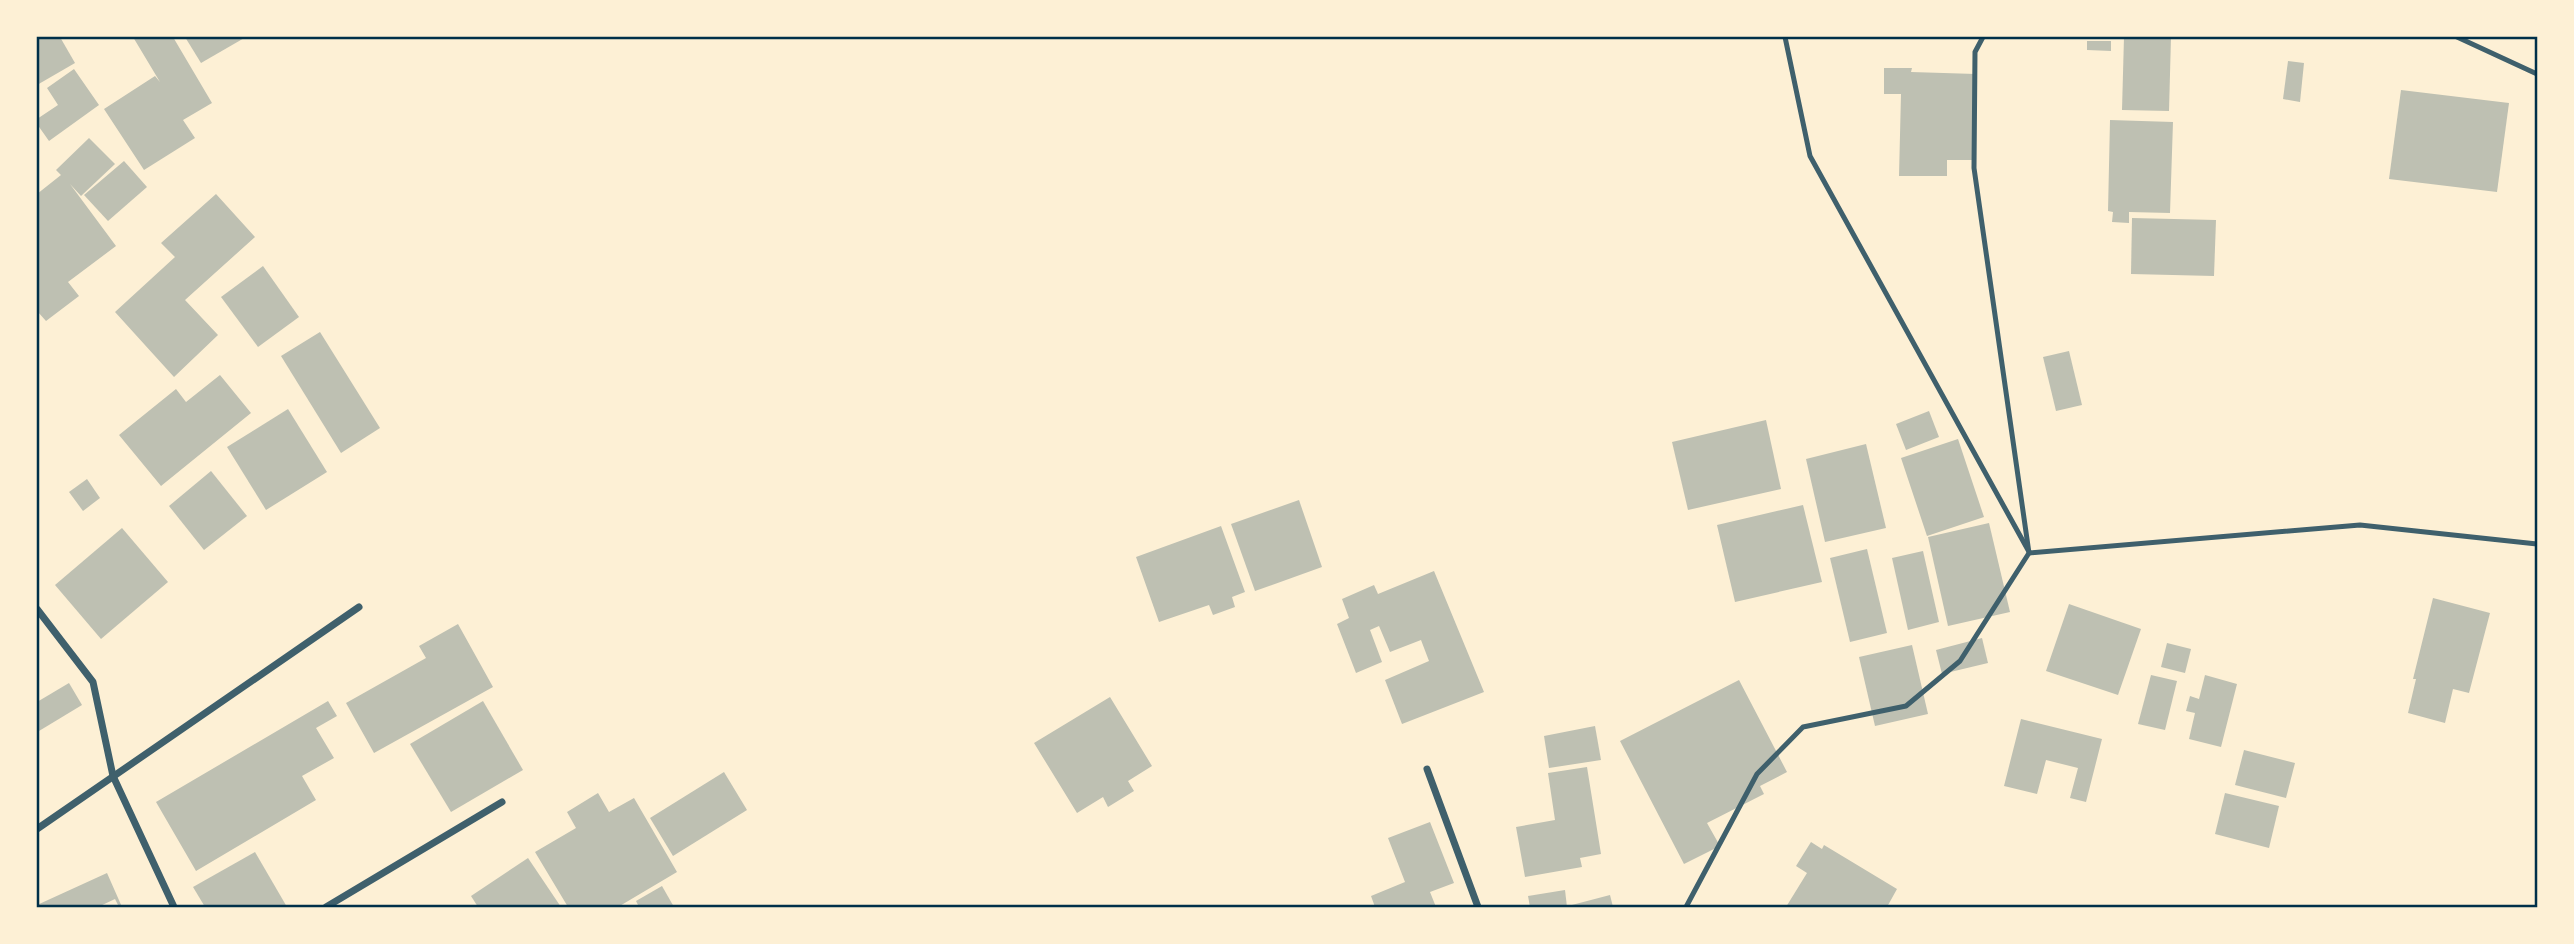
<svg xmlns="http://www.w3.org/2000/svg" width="2574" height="944" viewBox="0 0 2574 944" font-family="'Varela Round',sans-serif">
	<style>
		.building { fill: #bec0b2 }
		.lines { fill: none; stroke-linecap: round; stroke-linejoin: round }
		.service { stroke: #3f606c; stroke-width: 5 }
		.minor { stroke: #3f606c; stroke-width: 7 }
		.neatline { fill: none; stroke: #003049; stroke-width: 2.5 }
	</style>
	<rect width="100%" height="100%" fill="#fdf0d5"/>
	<g class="building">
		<path d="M37,37H60L75,63L37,85Z"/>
		<path d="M133,37H173L212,103L183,120L195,138L144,170L104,109L155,76L160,82Z"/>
		<path d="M185,37H246L201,63Z"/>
		<path d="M2124,37H2171L2169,111L2122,110Z"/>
		<path d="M2087,41H2111V51L2087,50Z"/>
		<path d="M2288,61L2304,63L2300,102L2283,99Z"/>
		<path d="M1884,68H1912L1911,72L1976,74L1973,160H1947V176H1899L1901,94H1884Z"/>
		<path d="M74,69L99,105L49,141L37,124V119L58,105L47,88Z"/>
		<path d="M2401,90L2509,103L2497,192L2389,179Z"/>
		<path d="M2110,120L2173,122L2170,213L2129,212V223L2112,222L2113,212L2108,211Z"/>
		<path d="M89,138L115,164L81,196L70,184L116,246L68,282L79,296L46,321L38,312L37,313V194L61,175L56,170Z"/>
		<path d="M124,161L147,187L108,221L84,195Z"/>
		<path d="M216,194L255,237L185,300L218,335L174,377L115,312L175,257L161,243Z"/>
		<path d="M2132,218L2216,220L2214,276L2131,274Z"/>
		<path d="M263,266L299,317L258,347L221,297Z"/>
		<path d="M320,332L380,428L341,453L281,356Z"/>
		<path d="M2069,351L2082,405L2056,411L2043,357Z"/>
		<path d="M220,375L251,413L161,486L119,435L176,389L186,402Z"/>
		<path d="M288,409L327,472L266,510L227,447Z"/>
		<path d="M1929,411L1939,437L1906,450L1896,424Z"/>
		<path d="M1766,420L1781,489L1688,510L1672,442Z"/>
		<path d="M1958,439L1984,517L1927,536L1901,458Z"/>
		<path d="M1866,444L1886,528L1825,542L1806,459Z"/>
		<path d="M211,471L247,516L204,550L169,506Z"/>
		<path d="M87,479L100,498L83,511L69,492Z"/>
		<path d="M1299,500L1322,567L1255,591L1231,524Z"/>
		<path d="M1803,505L1822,582L1735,602L1717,525Z"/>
		<path d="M1989,523L2010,612L1948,626L1928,537Z"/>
		<path d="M1221,526L1245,592L1232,597L1235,607L1213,615L1209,605L1159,622L1136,557Z"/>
		<path d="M122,528L168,582L101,639L55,585Z"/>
		<path d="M1867,549L1887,633L1850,642L1830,558Z"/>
		<path d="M1923,551L1939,622L1908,630L1892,558Z"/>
		<path d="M1434,571L1484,692L1402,724L1385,680L1429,661L1421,640L1390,652L1379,626L1370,630L1382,662L1356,673L1337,624L1349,618L1342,599L1374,585L1378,594Z"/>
		<path d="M2433,598L2490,613L2469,693L2453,689L2445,723L2408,713L2416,679H2413Z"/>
		<path d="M2069,604L2141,629L2118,695L2046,671Z"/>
		<path d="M458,624L493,687L374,753L346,703L426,658L419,646Z"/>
		<path d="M1982,638L1988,663L1942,674L1936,650Z"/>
		<path d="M2167,643L2191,649L2185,673L2161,667Z"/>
		<path d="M1912,645L1928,714L1875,726L1859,657Z"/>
		<path d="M2151,675L2177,681L2165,730L2138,724Z"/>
		<path d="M2205,675L2237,684L2221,747L2189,739L2195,713L2186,711L2190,696L2199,699Z"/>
		<path d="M1739,680L1787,772L1760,786L1764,794L1707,823L1720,846L1684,864L1620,741Z"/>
		<path d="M69,683L82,705L39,731L37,702Z"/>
		<path d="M1110,697L1152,766L1128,781L1134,791L1108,807L1103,797L1077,813L1034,743Z"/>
		<path d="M328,701L337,716L316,728L334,758L302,776L316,800L196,871L156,802Z"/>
		<path d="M483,701L523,770L451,812L410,744Z"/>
		<path d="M2021,719L2102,739L2086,802L2070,798L2078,768L2046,760L2037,794L2004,786Z"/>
		<path d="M1595,726L1601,760L1549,768L1544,736Z"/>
		<path d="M2244,750L2295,763L2286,798L2235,785Z"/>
		<path d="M1587,767L1601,854L1580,858L1582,867L1525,877L1516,827L1555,820L1548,773Z"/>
		<path d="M724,772L747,810L673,856L650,818Z"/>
		<path d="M598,793L609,812L634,798L677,872L618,907H568L535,852L576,828L567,812Z"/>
		<path d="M2225,793L2279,806L2269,848L2215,834Z"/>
		<path d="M1430,822L1454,883L1430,892L1436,907H1375L1371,896L1405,882L1388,838Z"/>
		<path d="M1811,842L1822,849L1824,845L1897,889L1887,907H1786L1807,873L1796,866Z"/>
		<path d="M255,852L287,907H205L193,887Z"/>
		<path d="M528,858L561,907H478L471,896Z"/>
		<path d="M107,873L122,907H119L115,899L98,907H37V905Z"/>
		<path d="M662,886L674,907H639L636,901Z"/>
		<path d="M1565,890L1567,907H1530L1528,896Z"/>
		<path d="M1610,895L1613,907H1568V906Z"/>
	</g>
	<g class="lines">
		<g class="service">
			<path d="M1785,37L1810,156L2028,550"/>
			<path d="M2457,37L2537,74"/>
			<path d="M2029,553L2360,525L2537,544"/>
			<path d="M1686,907L1757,774L1803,727L1906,706L1960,661L2029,553L1974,168L1975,52L1983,37"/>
		</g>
		<g class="minor">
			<path d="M37,609L93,682L113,776L174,907"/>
			<path d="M1427,769L1478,907"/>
			<path d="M37,829L359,607"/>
			<path d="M326,907L502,802"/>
		</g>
	</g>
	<rect width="2574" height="944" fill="none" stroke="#fdf0d5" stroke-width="77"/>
	<rect x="38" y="38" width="2498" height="868" class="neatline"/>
</svg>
